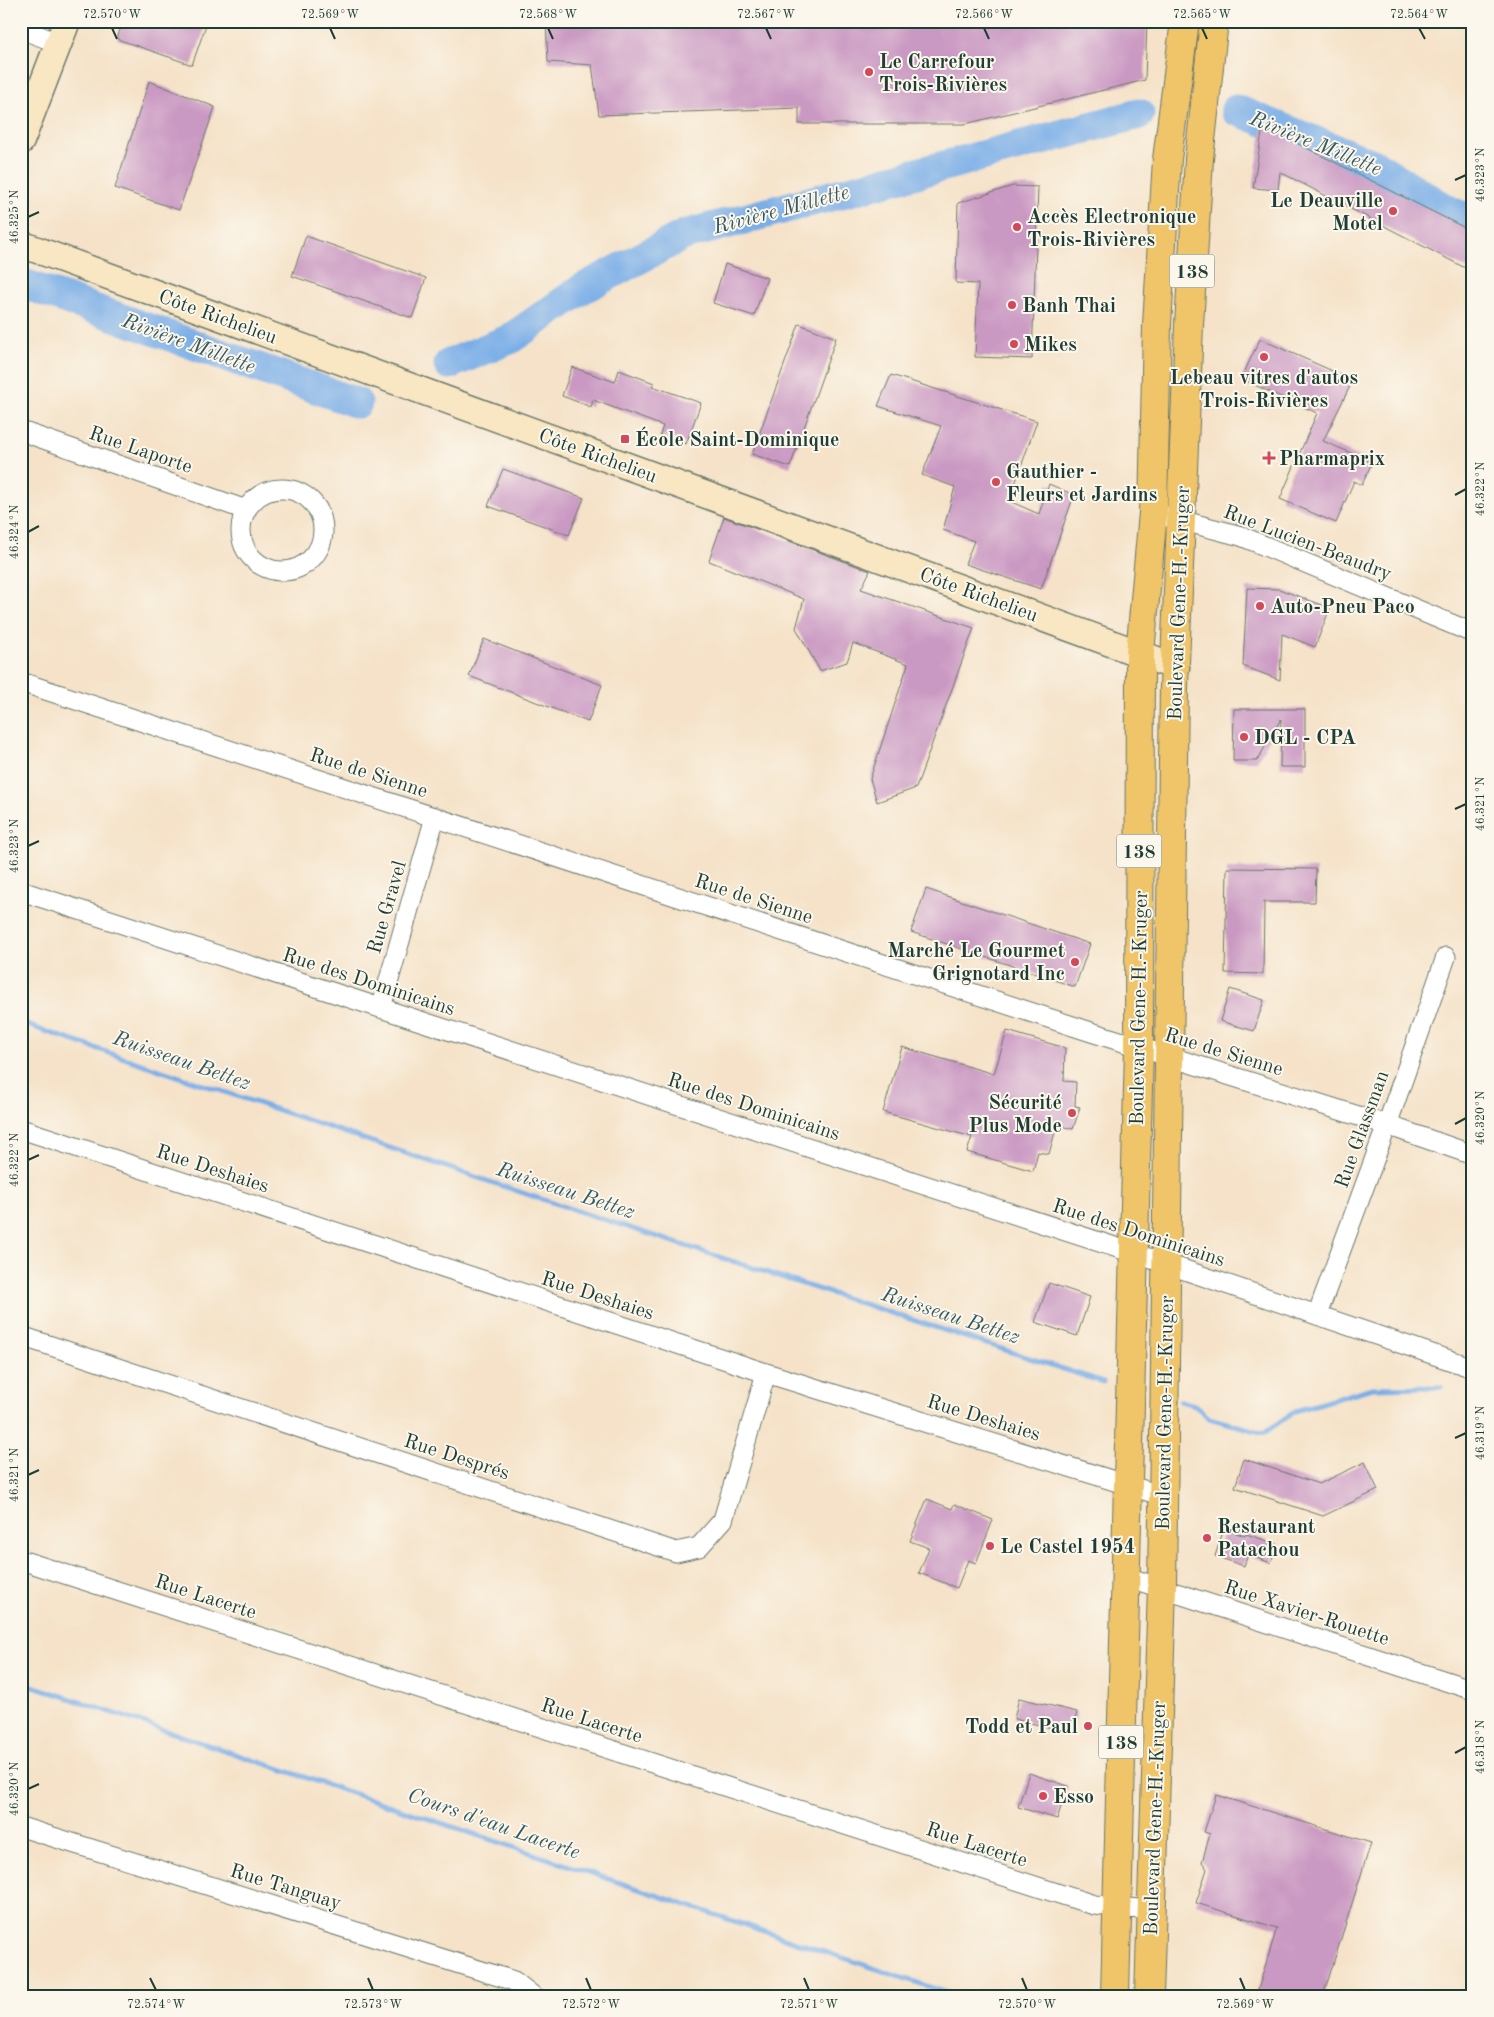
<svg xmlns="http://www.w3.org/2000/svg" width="1494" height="2017" viewBox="0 0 1494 2017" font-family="'Old Standard TT',serif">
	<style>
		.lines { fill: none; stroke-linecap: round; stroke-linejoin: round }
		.stream { stroke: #7aaee7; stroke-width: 5 }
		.river { stroke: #7aaee7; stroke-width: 31 }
		.building { fill: #ca99c3 }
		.street-casing { stroke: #6a7768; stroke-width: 21 }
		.secondary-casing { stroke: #6a7768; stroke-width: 29 }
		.primary-casing { stroke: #6a7768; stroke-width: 30 }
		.street { stroke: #fff; stroke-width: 19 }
		.secondary { stroke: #f9e7c3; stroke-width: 26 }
		.primary { stroke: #f0c469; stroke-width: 28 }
		.ticks { fill: none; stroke: #1f3d34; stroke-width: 2 }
		.poi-dot { fill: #d1495b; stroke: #fbf7ec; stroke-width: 2 }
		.labels { text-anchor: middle; stroke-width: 4; stroke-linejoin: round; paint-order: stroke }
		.shield { fill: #fbf7ec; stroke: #61756b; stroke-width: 1 }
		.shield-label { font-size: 19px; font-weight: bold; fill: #1f3d34 }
		.poi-label { font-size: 20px; font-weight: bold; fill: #1f3d34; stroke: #fbf7ec; text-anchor: start }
		.street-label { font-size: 20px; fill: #1f3d34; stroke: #fbf7ec }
		.water-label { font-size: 21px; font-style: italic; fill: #365961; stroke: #fbf7ec }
		.neatline { fill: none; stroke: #1f3d34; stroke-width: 2 }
		.ticks-label { font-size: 12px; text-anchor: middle; fill: #1f3d34 }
	</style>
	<rect width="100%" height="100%" fill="#fbf7ec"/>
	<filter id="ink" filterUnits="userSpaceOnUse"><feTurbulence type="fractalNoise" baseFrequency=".02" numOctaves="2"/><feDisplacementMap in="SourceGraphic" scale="10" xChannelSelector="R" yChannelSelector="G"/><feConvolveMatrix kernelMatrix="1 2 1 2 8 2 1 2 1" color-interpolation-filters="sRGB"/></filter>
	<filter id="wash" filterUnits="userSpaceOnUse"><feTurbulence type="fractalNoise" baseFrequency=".0096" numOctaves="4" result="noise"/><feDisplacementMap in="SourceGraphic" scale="20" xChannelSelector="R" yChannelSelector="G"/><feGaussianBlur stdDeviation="1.12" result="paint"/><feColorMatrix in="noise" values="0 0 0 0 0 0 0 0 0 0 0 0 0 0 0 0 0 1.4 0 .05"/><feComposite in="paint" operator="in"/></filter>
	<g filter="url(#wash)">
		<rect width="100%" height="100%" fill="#f5e2c8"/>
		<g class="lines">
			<g class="stream">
				<path d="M21,1023L532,1196L1103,1382"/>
				<path d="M1180,1401L1195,1405L1209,1418L1264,1433L1295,1411L1372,1388L1441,1387"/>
				<path d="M21,1682L957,1996"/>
			</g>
			<g class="river">
				<path d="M1236,110L1375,165L1451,212L1473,220"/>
				<path d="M21,286L27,285L357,403"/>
				<path d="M449,364L510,339L582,289L684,235L1139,114"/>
			</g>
		</g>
		<g id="blocks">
			<g class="building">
				<path d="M123,21H196L206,25L192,65L117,39Z"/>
				<path d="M546,21H1147L1145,80L965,124H799V108L599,115L592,65L548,62Z"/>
				<path d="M149,81L215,107L179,210L115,188Z"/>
				<path d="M1263,126L1473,232V272L1280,172L1278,190L1253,188Z"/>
				<path d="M1013,186L1038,187L1032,359L975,357L978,284L956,283L958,203Z"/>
				<path d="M306,236L426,278L412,318L292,276Z"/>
				<path d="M725,264L767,278L754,316L713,303Z"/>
				<path d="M799,324L836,338L790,467L752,454Z"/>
				<path d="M1260,339L1353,380L1323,441L1372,462L1362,485L1354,481L1336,523L1280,499L1317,413L1241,379Z"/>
				<path d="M572,367L615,382L619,370L654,383L652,386L701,403L686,444L660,435L663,426L593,400L591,407L562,396Z"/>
				<path d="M891,375L1037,421L1009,501L1039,514L1049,484L1074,495L1041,589L965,564L974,541L943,530L955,487L922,475L941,426L878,406Z"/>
				<path d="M503,469L584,498L569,535L488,506Z"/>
				<path d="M724,517L870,571L861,589L974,628L916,788L877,802L870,779L908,664L853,643L847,662L820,671L796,628L804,599L709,561Z"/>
				<path d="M1247,588L1279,589L1330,608L1315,647L1282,634L1280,680L1243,666Z"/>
				<path d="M484,639L602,685L588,722L469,676Z"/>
				<path d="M1234,709H1305V767H1280L1281,719L1257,761H1233Z"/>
				<path d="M1227,868L1316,869L1315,902H1264L1263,974L1225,973Z"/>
				<path d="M926,889L1090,944L1075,987L911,932Z"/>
				<path d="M1230,989L1264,1000L1254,1031L1220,1021Z"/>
				<path d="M1007,1031L1065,1048L1064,1081L1076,1082L1075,1106L1080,1107L1073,1129L1057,1125L1049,1154L1038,1152L1033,1171L967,1152L972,1137L883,1112L902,1047L994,1074Z"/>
				<path d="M1049,1283L1090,1297L1077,1336L1035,1322Z"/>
				<path d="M1244,1459L1319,1484L1365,1462L1378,1490L1323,1516L1235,1487Z"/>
				<path d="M927,1499L952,1509L954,1504L993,1520L976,1563L968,1560L957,1588L919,1573L929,1548L910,1541Z"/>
				<path d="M1224,1529L1245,1536L1246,1534L1277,1544L1271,1563L1248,1555L1244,1566L1215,1556Z"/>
				<path d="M1019,1698L1077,1712L1072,1733L1014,1719Z"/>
				<path d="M1029,1773L1068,1786L1057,1819L1018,1807Z"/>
				<path d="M1216,1795L1371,1843L1323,1996H1256L1277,1928L1196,1903L1207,1869L1202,1862L1210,1834L1204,1832Z"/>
			</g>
		</g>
	</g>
	<g filter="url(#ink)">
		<use href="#blocks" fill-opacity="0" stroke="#6a7768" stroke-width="1"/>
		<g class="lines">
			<g class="street-casing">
				<g id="street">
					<path d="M21,29L58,43"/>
					<path d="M21,431L246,510"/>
					<circle cx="282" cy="530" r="41"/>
					<path d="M1153,513L1241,536L1473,633"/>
					<path d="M21,682L1088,1031L1387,1125L1473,1155"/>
					<path d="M21,891L1167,1264L1473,1368"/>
					<path d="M381,1008L435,817"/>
					<path d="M21,1129L766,1373L1163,1496"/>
					<path d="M1317,1315L1387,1125L1446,957"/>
					<path d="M21,1336L676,1552L699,1547L723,1520L766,1373"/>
					<path d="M21,1560L1094,1905L1151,1910"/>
					<path d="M1127,1577L1473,1690"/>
					<path d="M21,1827L514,1981L533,1996"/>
				</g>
			</g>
			<g class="secondary-casing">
				<g id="secondary">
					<path d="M21,141L67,21"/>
					<path d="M21,244L1176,667"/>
				</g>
			</g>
			<g class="primary-casing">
				<g id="primary">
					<path d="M1115,1996L1139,1048L1140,653L1153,513L1157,325L1167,159L1185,21"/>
					<path d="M1149,1996L1162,1587L1174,687L1189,325L1199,159L1214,21"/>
				</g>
			</g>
			<use href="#street" class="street"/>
			<use href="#secondary" class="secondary"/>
			<use href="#primary" class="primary"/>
		</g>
	</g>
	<path class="ticks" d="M112,28L117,39M330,28L335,39M548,28L553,39M766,28L771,39M984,28L989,39M1202,28L1207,39M1419,28L1425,39M1455,180L1466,175M28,217L39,212M1455,495L1466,489M28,532L39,526M1455,809L1466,804M28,846L39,841M1455,1124L1466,1118M28,1160L39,1155M1455,1438L1466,1433M28,1475L39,1470M1455,1753L1466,1747M28,1789L39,1784M150,1978L156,1990M368,1978L373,1990M586,1978L591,1990M804,1978L809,1990M1022,1978L1027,1990M1240,1978L1245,1990"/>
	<g class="poi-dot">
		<circle cx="869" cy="72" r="5"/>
		<circle cx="1393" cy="211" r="5"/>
		<circle cx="1017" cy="227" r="5"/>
		<circle cx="1012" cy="305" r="5"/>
		<circle cx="1014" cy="344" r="5"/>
		<circle cx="1264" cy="357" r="5"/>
		<rect x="620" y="434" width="10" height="10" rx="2.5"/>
		<path d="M1266.5 450.5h5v5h5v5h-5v5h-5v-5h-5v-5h5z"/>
		<circle cx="996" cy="482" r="5"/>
		<circle cx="1260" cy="606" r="5"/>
		<circle cx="1244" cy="737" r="5"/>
		<circle cx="1075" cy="962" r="5"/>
		<circle cx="1072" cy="1113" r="5"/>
		<circle cx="1207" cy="1538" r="5"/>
		<circle cx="990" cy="1546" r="5"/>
		<circle cx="1088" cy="1726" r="5"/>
		<circle cx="1043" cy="1796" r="5"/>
	</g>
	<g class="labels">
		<g class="shield">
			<rect x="1169.5" y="254.5" width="45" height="33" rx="4"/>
			<rect x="1116.5" y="834.5" width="45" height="33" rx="4"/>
			<rect x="1098.5" y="1725.5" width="45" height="33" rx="4"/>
		</g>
		<g class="shield-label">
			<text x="1192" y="278">138</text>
			<text x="1139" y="858">138</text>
			<text x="1121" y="1749">138</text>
		</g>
		<g class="poi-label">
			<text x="879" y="68">Le Carrefour<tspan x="879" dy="23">Trois-Rivières</tspan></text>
			<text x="1383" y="207" text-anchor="end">Le Deauville<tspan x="1383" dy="23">Motel</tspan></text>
			<text x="1027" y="223">Accès Electronique<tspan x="1027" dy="23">Trois-Rivières</tspan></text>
			<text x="1022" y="312">Banh Thai</text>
			<text x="1024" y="351">Mikes</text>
			<text x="1264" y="384" text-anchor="middle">Lebeau vitres d'autos<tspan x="1264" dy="23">Trois-Rivières</tspan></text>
			<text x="635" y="446">École Saint-Dominique</text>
			<text x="1279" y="465">Pharmaprix</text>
			<text x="1006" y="478">Gauthier -<tspan x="1006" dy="23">Fleurs et Jardins</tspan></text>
			<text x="1270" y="613">Auto-Pneu Paco</text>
			<text x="1254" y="744">DGL - CPA</text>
			<text x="1065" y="957" text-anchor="end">Marché Le Gourmet<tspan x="1065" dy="23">Grignotard Inc</tspan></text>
			<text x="1062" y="1109" text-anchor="end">Sécurité<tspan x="1062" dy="23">Plus Mode</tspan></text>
			<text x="1217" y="1533">Restaurant<tspan x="1217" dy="23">Patachou</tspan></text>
			<text x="1000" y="1553">Le Castel 1954</text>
			<text x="1078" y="1733" text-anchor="end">Todd et Paul</text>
			<text x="1053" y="1803">Esso</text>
		</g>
		<g class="street-label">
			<text transform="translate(218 316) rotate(20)" y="7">Côte Richelieu</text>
			<text transform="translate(141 449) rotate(19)" y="7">Rue Laporte</text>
			<text transform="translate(598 455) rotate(20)" y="7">Côte Richelieu</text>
			<text transform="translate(1308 542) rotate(21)" y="7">Rue Lucien-Beaudry</text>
			<text transform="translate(979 594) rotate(20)" y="7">Côte Richelieu</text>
			<text transform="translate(1178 603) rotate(-88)" y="7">Boulevard Gene-H.-Kruger</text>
			<text transform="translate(369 772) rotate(18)" y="7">Rue de Sienne</text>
			<text transform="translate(754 898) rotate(18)" y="7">Rue de Sienne</text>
			<text transform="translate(386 907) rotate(-74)" y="7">Rue Gravel</text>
			<text transform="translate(369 981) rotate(18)" y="7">Rue des Dominicains</text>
			<text transform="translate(1138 1008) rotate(-89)" y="7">Boulevard Gene-H.-Kruger</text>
			<text transform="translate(1224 1051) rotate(17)" y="7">Rue de Sienne</text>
			<text transform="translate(754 1106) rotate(18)" y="7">Rue des Dominicains</text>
			<text transform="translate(1361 1129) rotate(-70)" y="7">Rue Glassman</text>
			<text transform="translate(213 1168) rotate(18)" y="7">Rue Deshaies</text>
			<text transform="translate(1139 1232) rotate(18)" y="7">Rue des Dominicains</text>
			<text transform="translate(598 1295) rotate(18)" y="7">Rue Deshaies</text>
			<text transform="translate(1164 1413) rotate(-89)" y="7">Boulevard Gene-H.-Kruger</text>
			<text transform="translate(984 1417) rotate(17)" y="7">Rue Deshaies</text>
			<text transform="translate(457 1456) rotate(18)" y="7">Rue Després</text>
			<text transform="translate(206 1596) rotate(18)" y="7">Rue Lacerte</text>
			<text transform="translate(1307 1612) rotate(18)" y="7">Rue Xavier-Rouette</text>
			<text transform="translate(592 1720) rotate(18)" y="7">Rue Lacerte</text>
			<text transform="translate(1154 1818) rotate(-88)" y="7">Boulevard Gene-H.-Kruger</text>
			<text transform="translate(977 1844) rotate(18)" y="7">Rue Lacerte</text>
			<text transform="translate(286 1886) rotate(17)" y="7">Rue Tanguay</text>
		</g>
		<g class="water-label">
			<text transform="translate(1316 143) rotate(22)" y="7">Rivière Millette</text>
			<text transform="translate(781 209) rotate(-15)" y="7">Rivière Millette</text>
			<text transform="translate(189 343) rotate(20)" y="7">Rivière Millette</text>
			<text transform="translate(182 1060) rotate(19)" y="7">Ruisseau Bettez</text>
			<text transform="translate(566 1190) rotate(18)" y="7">Ruisseau Bettez</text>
			<text transform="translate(951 1315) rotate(18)" y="7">Ruisseau Bettez</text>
			<text transform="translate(494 1823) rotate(19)" y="7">Cours d'eau Lacerte</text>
		</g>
	</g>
	<rect width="1494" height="2017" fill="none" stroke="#fbf7ec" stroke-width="55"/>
	<rect x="28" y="28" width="1438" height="1962" class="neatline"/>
	<g class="ticks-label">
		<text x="112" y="18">72.570°W</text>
		<text x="330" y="18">72.569°W</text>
		<text x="548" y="18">72.568°W</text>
		<text x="766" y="18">72.567°W</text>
		<text x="984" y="18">72.566°W</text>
		<text x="1202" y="18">72.565°W</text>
		<text x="1419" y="18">72.564°W</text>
		<text transform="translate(1480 175) rotate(-90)" y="4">46.323°N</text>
		<text transform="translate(14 217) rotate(-90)" y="4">46.325°N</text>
		<text transform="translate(1480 489) rotate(-90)" y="4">46.322°N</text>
		<text transform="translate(14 532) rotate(-90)" y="4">46.324°N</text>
		<text transform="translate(1480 804) rotate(-90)" y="4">46.321°N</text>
		<text transform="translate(14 846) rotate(-90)" y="4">46.323°N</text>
		<text transform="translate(1480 1118) rotate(-90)" y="4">46.320°N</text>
		<text transform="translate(14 1160) rotate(-90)" y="4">46.322°N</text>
		<text transform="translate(1480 1433) rotate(-90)" y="4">46.319°N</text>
		<text transform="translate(14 1475) rotate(-90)" y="4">46.321°N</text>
		<text transform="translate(1480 1747) rotate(-90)" y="4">46.318°N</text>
		<text transform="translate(14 1789) rotate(-90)" y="4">46.320°N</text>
		<text x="156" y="2008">72.574°W</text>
		<text x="373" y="2008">72.573°W</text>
		<text x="591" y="2008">72.572°W</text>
		<text x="809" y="2008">72.571°W</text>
		<text x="1027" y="2008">72.570°W</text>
		<text x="1245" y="2008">72.569°W</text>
	</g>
</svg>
